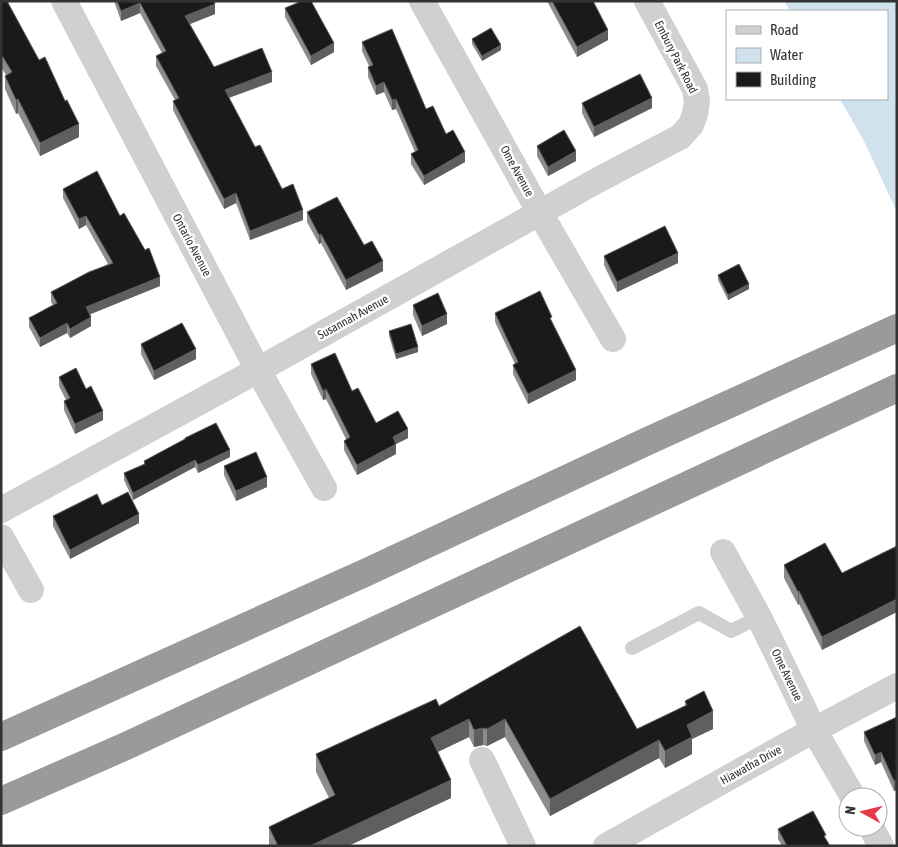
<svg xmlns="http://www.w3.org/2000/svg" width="898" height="847" viewBox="0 0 898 847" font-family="'Asap Condensed',sans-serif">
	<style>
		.water { fill: #cfe2ee }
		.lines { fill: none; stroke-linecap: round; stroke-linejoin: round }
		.service { stroke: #d0d0d0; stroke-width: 14 }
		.minor { stroke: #d0d0d0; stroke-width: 26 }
		.motorway { stroke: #9a9a9a; stroke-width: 28 }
		.wall { fill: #8c8c8c }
		.shaded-wall { fill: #5f5f5f }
		.building { fill: #1a1a1a; stroke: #5f5f5f }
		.labels { text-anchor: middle; stroke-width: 5; stroke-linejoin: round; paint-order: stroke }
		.street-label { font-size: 12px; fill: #333; stroke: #fff }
	</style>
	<rect width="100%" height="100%" fill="#fff"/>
	<path class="water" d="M784,1H897V212L864,141L840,99H887V11H790Z"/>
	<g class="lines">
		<path class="service" d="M632,648L699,613L731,631L759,617"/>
		<g class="minor">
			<path d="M64,1L258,370L324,488"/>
			<path d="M422,1L540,213L613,339"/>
			<path d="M1,510L258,370L598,180L680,137L691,125L695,114L697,101L695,89L647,1"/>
			<path d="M1,537L31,590"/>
			<path d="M723,552L759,617L814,730L853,797"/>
			<path d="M482,760L523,846"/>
			<path d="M871,827L881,846"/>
			<path d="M606,846L814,730L897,686"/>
		</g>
		<g class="motorway">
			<path d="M1,737L367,572L650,440L897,328"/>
			<path d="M1,801L126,746L897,388"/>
		</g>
	</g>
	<g class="wall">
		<path d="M1,1L79,137L40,156L18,113L16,114L5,89V76L6,75L1,67Z"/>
		<path d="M114,1H214L215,14L190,24L214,67L272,82L229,98L255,147L303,220L250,240L236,203L224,209L173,110V101L175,100L156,66V56L162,53L140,13L121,21Z"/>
		<path d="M547,1H593L608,40L577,57Z"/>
		<path d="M285,8L334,52L311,65L285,17Z"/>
		<path d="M472,39L501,50L482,61L472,44Z"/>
		<path d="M362,42L426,109L446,134L465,162L424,185L411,164V154L415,152L396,109L392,110L384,92L376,95L368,77V67L369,66L362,51Z"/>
		<path d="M582,103L652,108L594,137L582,113Z"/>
		<path d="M537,146L576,161L548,176L537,156Z"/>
		<path d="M63,189L120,216L160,286L90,314L91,326L70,338L67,333L40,347L29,327V318L53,305L51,302V292L108,264L86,225L79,229L63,198Z"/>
		<path d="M307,212L364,245L383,271L346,290L321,243L319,244L307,222Z"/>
		<path d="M604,256L678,263L617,292L604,265Z"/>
		<path d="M718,275L749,289L728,300L718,280Z"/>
		<path d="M413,305L447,324L422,336L413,315Z"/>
		<path d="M495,313L552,323L576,380L528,404L513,374V365L515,364L495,322Z"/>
		<path d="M389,331L418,352L396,359L389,336Z"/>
		<path d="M141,344L196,359L154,380L141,354Z"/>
		<path d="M311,364L352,391L376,423L408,438L396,444V454L357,475L344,450V441L346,439L326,399L323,400L311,374Z"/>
		<path d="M59,377L86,389L103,420L75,434L64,410V401L66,400L59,386Z"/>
		<path d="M230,457L198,473L195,467L133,500L124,480V473L144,464V461Z"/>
		<path d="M224,466L267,487L236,501L224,475Z"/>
		<path d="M102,505L139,523L70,559L53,526V516Z"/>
		<path d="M825,543L822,650L799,604L798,605L784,578V565Z"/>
		<path d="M685,701L713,729L692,739V754L665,768L659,758L550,816L505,737L487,746L483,745L474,747L469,737L438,752L451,798L348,846H269V827L329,798L316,772V754L439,706L637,729L685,706Z"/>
		<path d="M897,717V790L894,791L881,762L875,765L864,741V732Z"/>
		<path d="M778,829L826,839L830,846H782L778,839Z"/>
	</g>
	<g class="shaded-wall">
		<path d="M140,3V13L121,21V11Z"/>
		<path d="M215,4V14L185,26V16Z"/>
		<path d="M608,30V40L577,57V47Z"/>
		<path d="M334,43V52L311,65V56Z"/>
		<path d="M501,45V50L482,61V56Z"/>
		<path d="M272,72V82L225,99V90Z"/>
		<path d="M384,82V92L376,95V86Z"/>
		<path d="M652,98V108L594,137V127Z"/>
		<path d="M18,99V113L16,114V100Z"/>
		<path d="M396,99V109L392,110V100Z"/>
		<path d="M79,124V137L40,156V143Z"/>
		<path d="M576,151V161L548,176V167Z"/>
		<path d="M465,152V162L424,185V176Z"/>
		<path d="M236,193V203L224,209V199Z"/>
		<path d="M303,210V220L250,240V231Z"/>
		<path d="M86,216V225L79,229V219Z"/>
		<path d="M321,234V243L319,244V235Z"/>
		<path d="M678,253V263L617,292V282Z"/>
		<path d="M383,261V271L346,290V280Z"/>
		<path d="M160,277V286L86,316V307Z"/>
		<path d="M749,284V289L728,300V295Z"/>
		<path d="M447,314V324L422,336V326Z"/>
		<path d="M91,317V326L70,338V329Z"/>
		<path d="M67,323V333L40,347V338Z"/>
		<path d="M418,347V352L396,359V354Z"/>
		<path d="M196,349V359L154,380V371Z"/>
		<path d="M1,368H2V377L1,378Z"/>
		<path d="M576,370V380L528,404V394Z"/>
		<path d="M326,389V399L323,400V391Z"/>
		<path d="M103,411V420L75,434V424Z"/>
		<path d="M408,429V438L396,444V454L357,475V465L393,437Z"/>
		<path d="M230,450V457L198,473V465Z"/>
		<path d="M195,460V467L133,500V493Z"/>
		<path d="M267,477V487L236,501V491Z"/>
		<path d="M139,514V523L70,559V550Z"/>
		<path d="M799,591V604L798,605V592Z"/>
		<path d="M897,599V612L822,650V637Z"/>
		<path d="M713,711V729L692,739V754L665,768V751L687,725Z"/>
		<path d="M469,719V737L431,755V738Z"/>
		<path d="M505,719V737L487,746V729Z"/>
		<path d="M483,728V745L474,747V730Z"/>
		<path d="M659,740V758L550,816V799Z"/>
		<path d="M881,752V762L875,765V755Z"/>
		<path d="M451,780V798L348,846H310Z"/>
		<path d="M897,780V790L894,791V781Z"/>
	</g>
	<g class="building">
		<path d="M1,1H7L39,60L45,57L65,101L67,100L79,124L40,143L18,99L16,100L5,76L12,72L1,54Z"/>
		<path d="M117,1H214L215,4L185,16L214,67L262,48L272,72L225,90L255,147L260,145L282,189L293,184L303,210L250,231L236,193L224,199L173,101L179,98L156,56L166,51L140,3L121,11Z"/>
		<path d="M302,1H311L334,43L311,56L285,8Z"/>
		<path d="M552,1H593L608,30L577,47Z"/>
		<path d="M491,28L501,45L482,56L472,39Z"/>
		<path d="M392,29L426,109L433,106L446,134L453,130L465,152L424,176L411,154L418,150L396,99L392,100L384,82L376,86L368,67L373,65L362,42Z"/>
		<path d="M640,74L652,98L594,127L582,103Z"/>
		<path d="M564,130L576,151L548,167L537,146Z"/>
		<path d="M97,171L120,216L124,213L145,250L149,248L160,277L86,307L91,317L70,329L67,323L40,338L29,318L57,303L51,292L89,272L113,263L86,216L79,219L63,189Z"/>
		<path d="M337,197L364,245L372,241L383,261L346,280L321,234L319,235L307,212Z"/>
		<path d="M665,226L678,253L617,282L604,256Z"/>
		<path d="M739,264L749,284L728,295L718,275Z"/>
		<path d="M540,291L552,317L550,318L576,370L528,394L513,365L518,362L495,313Z"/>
		<path d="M438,293L447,314L422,326L413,305Z"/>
		<path d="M182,323L196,349L154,371L141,344Z"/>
		<path d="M411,324L418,347L396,354L389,331Z"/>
		<path d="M335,353L352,391L358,388L376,423L398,411L408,429L393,437L396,444L357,465L344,441L350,437L326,389L323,391L311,364Z"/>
		<path d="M76,368L86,389L91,386L103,411L75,424L64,401L70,398L59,377Z"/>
		<path d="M216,423L230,450L198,465L195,460L133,493L124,473L145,464L144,461L185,439V438Z"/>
		<path d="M256,452L267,477L236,491L224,466Z"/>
		<path d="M128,492L139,514L70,550L53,516L97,494L102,505Z"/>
		<path d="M825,543L842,573L897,546V599L822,637L799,591L798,592L784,565Z"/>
		<path d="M580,626L637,729L687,705L685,701L704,691L713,711L687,725L692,737L665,751L659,740L550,799L505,719L487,729L483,728L474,730L469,719L431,738L451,780L310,846H278L269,827L335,795L316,754L436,699L439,706Z"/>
		<path d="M897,717V780L894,781L881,752L875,755L864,732Z"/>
		<path d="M813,811L826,835L824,836L830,846H787L778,829Z"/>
	</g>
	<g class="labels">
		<g class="street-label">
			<text transform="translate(676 57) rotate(63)" y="4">Embury Park Road</text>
			<text transform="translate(517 171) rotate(61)" y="4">Ome Avenue</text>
			<text transform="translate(192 245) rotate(62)" y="4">Ontario Avenue</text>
			<text transform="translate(353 317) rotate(-29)" y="4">Susannah Avenue</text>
			<text transform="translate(787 675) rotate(64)" y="4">Ome Avenue</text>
			<text transform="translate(751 765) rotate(-29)" y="4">Hiawatha Drive</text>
		</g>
	</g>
	<rect width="898" height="847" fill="none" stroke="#333333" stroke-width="5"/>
	<rect x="726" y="10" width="162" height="90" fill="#ffffff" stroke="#adadad"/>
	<rect x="736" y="26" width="25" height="8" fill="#d0d0d0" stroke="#adadad"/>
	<text x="770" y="35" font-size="15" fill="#333333">Road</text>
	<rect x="736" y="48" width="25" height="15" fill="#cfe2ee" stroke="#adadad"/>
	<text x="770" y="60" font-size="15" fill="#333333">Water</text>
	<rect x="736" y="72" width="25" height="15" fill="#1a1a1a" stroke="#adadad"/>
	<text x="770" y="85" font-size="15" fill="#333333">Building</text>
	<g transform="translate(863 812) rotate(278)"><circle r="24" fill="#ffffff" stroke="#adadad"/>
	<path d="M0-4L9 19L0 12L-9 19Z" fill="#e63946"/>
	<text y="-8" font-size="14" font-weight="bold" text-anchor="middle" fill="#333333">N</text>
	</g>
</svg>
